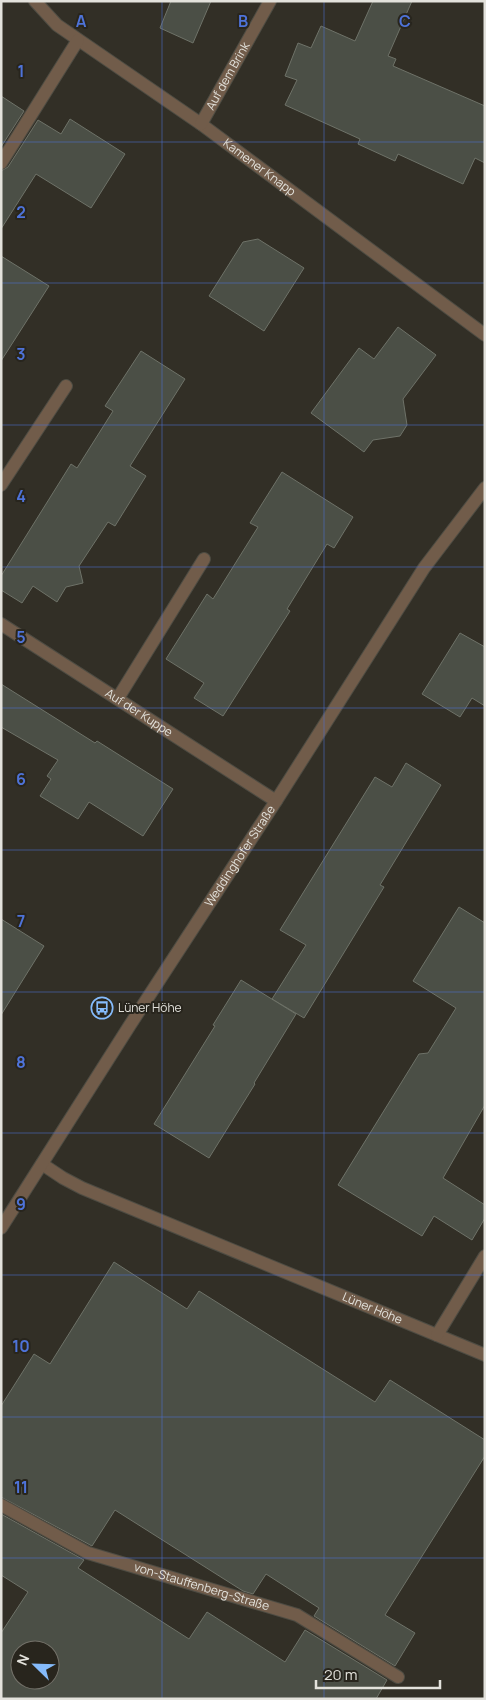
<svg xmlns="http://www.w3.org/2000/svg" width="486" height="1700" viewBox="0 0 486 1700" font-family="Manrope,sans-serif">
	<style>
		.building { fill: #4b4f46; stroke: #6e7268; fill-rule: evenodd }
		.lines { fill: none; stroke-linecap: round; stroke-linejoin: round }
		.minor-casing { stroke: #4e4c43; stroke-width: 14 }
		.minor { stroke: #715c4a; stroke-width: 12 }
		.grid { fill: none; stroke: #4e73d9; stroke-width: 1; stroke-opacity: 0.55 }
		.labels { text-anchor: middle; stroke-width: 4; stroke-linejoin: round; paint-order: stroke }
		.street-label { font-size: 12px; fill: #e3e2dc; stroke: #28251d }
		.poi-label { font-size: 12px; fill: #e3e2dc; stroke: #28251d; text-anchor: start }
		.grid-label { font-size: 16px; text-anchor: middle; font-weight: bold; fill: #4e73d9; stroke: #28251d; stroke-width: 4; stroke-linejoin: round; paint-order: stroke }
	</style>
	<rect width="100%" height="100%" fill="#322f26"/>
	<g class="building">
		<path d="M171,1H211L193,43L160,28Z"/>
		<path d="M373,1H412L388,56L396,59L393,66L485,106V163L475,158L463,184L398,154L395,161L358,144L360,139L285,105L297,80L285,76L298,43L311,48L321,26L355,41Z"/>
		<path d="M1,96L24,111L1,147Z"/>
		<path d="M70,119L125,154L91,208L36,174L1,229V171L8,167L38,120L61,134Z"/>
		<path d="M258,239L304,268L264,331L209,296L243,242Z"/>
		<path d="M1,256L49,286L1,361Z"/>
		<path d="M398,327L436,355L403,399L407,425L400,436L373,440L364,452L311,413L359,348L374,359Z"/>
		<path d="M141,351L185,379L130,466L146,476L115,526L108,522L79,566L83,583L66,587L57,602L33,586L22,603L1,590V576L71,464L77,468L113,411L105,406Z"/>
		<path d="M282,472L353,517L334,548L327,544L287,609L290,611L223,716L194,698L204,683L166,659L207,594L213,599L258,527L250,523Z"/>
		<path d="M460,633L485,647V706L472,698L460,717L422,694Z"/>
		<path d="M1,684L95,743L97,741L173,789L143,836L89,802L78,819L40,796L51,779L47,776L58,760L1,727Z"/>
		<path d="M406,763L441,785L380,885L384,887L304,1018L272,999L306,945L280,930L375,777L392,787Z"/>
		<path d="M459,907L485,923V1105L443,1178L485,1205V1218L472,1240L434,1216L422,1236L338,1185L419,1054L428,1053L456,1008L413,981Z"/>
		<path d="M1,919L44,946L1,1015Z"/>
		<path d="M241,980L296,1014L254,1083L255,1084L209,1158L154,1124L215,1026L213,1025Z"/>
		<path d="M114,1262L187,1309L199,1291L375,1402L390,1380L485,1440V1456L385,1615L415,1633L395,1666L314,1616L319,1608L266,1574L253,1594L243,1591L115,1510L92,1546L1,1497V1406L34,1354L50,1364Z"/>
		<path d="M1,1514L84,1560L78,1568L189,1639L207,1612L285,1662L305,1630L387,1680L376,1699H1V1633L28,1592L1,1575ZM20,1650H50V1680H20Z"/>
	</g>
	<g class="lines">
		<g class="minor-casing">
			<g id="minor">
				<path id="s1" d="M35,1L57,25L201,124L485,335"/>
				<path id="s2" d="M201,124L270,1"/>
				<path d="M1,163L78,40"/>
				<path d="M1,485L66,386"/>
				<path id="s3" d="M1,624L276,801"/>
				<path d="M118,698L204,559"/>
				<path id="s4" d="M42,1164L63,1178L82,1188L485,1355"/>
				<path id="s5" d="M1,1228L130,1025L276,801L424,568L485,488"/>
				<path d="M437,1335L485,1256"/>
				<path id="s6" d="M1,1505L88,1553L297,1615L398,1677"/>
			</g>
		</g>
		<use href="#minor" class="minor"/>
	</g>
	<path class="grid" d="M162,1V1699M324,1V1699M1,142H485M1,283H485M1,425H485M1,567H485M1,708H485M1,850H485M1,992H485M1,1133H485M1,1275H485M1,1417H485M1,1558H485"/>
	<defs>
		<g id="bus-ring" transform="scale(1.125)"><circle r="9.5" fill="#28251d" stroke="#85bbfb" stroke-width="1.5"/><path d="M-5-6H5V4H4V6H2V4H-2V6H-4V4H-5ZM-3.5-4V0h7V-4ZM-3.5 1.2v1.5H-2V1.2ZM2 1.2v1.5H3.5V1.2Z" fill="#85bbfb"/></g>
	</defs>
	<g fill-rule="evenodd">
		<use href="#bus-ring" x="102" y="1008"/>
	</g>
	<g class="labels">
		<g class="street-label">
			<text dy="4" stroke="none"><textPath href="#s2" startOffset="55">Auf dem Brink</textPath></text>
			<text dy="4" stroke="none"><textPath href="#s1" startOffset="280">Kamener Knapp</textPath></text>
			<text dy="4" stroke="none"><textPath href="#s3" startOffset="164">Auf der Kuppe</textPath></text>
			<text dy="4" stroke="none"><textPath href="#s5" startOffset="442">Weddinghofer Straße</textPath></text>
			<text dy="4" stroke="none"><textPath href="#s4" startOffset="361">Lüner Höhe</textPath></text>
			<text dy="4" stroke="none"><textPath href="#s6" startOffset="218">von-Stauffenberg-Straße</textPath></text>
		</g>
		<g class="poi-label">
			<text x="118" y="1012">Lüner Höhe</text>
		</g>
	</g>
	<g class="grid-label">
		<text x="81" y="27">A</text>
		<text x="243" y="27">B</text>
		<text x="405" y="27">C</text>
		<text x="21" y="77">1</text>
		<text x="21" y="218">2</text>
		<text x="21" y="360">3</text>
		<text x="21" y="502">4</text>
		<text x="21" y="643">5</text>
		<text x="21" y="785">6</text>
		<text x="21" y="927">7</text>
		<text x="21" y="1068">8</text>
		<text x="21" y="1210">9</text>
		<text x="21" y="1352">10</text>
		<text x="21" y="1493">11</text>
	</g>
	<rect width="486" height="1700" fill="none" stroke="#e3e2dc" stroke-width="5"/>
	<g transform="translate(35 1665) rotate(293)"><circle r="24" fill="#28251d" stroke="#737169"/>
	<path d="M0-4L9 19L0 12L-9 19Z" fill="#85bbfb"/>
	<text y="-8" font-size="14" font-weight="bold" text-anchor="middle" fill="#e3e2dc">N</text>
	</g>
	<path d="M316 1680v8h124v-8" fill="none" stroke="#e3e2dc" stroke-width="2.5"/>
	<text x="324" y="1680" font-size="15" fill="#e3e2dc" stroke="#28251d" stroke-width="4" paint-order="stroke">20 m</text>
</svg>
